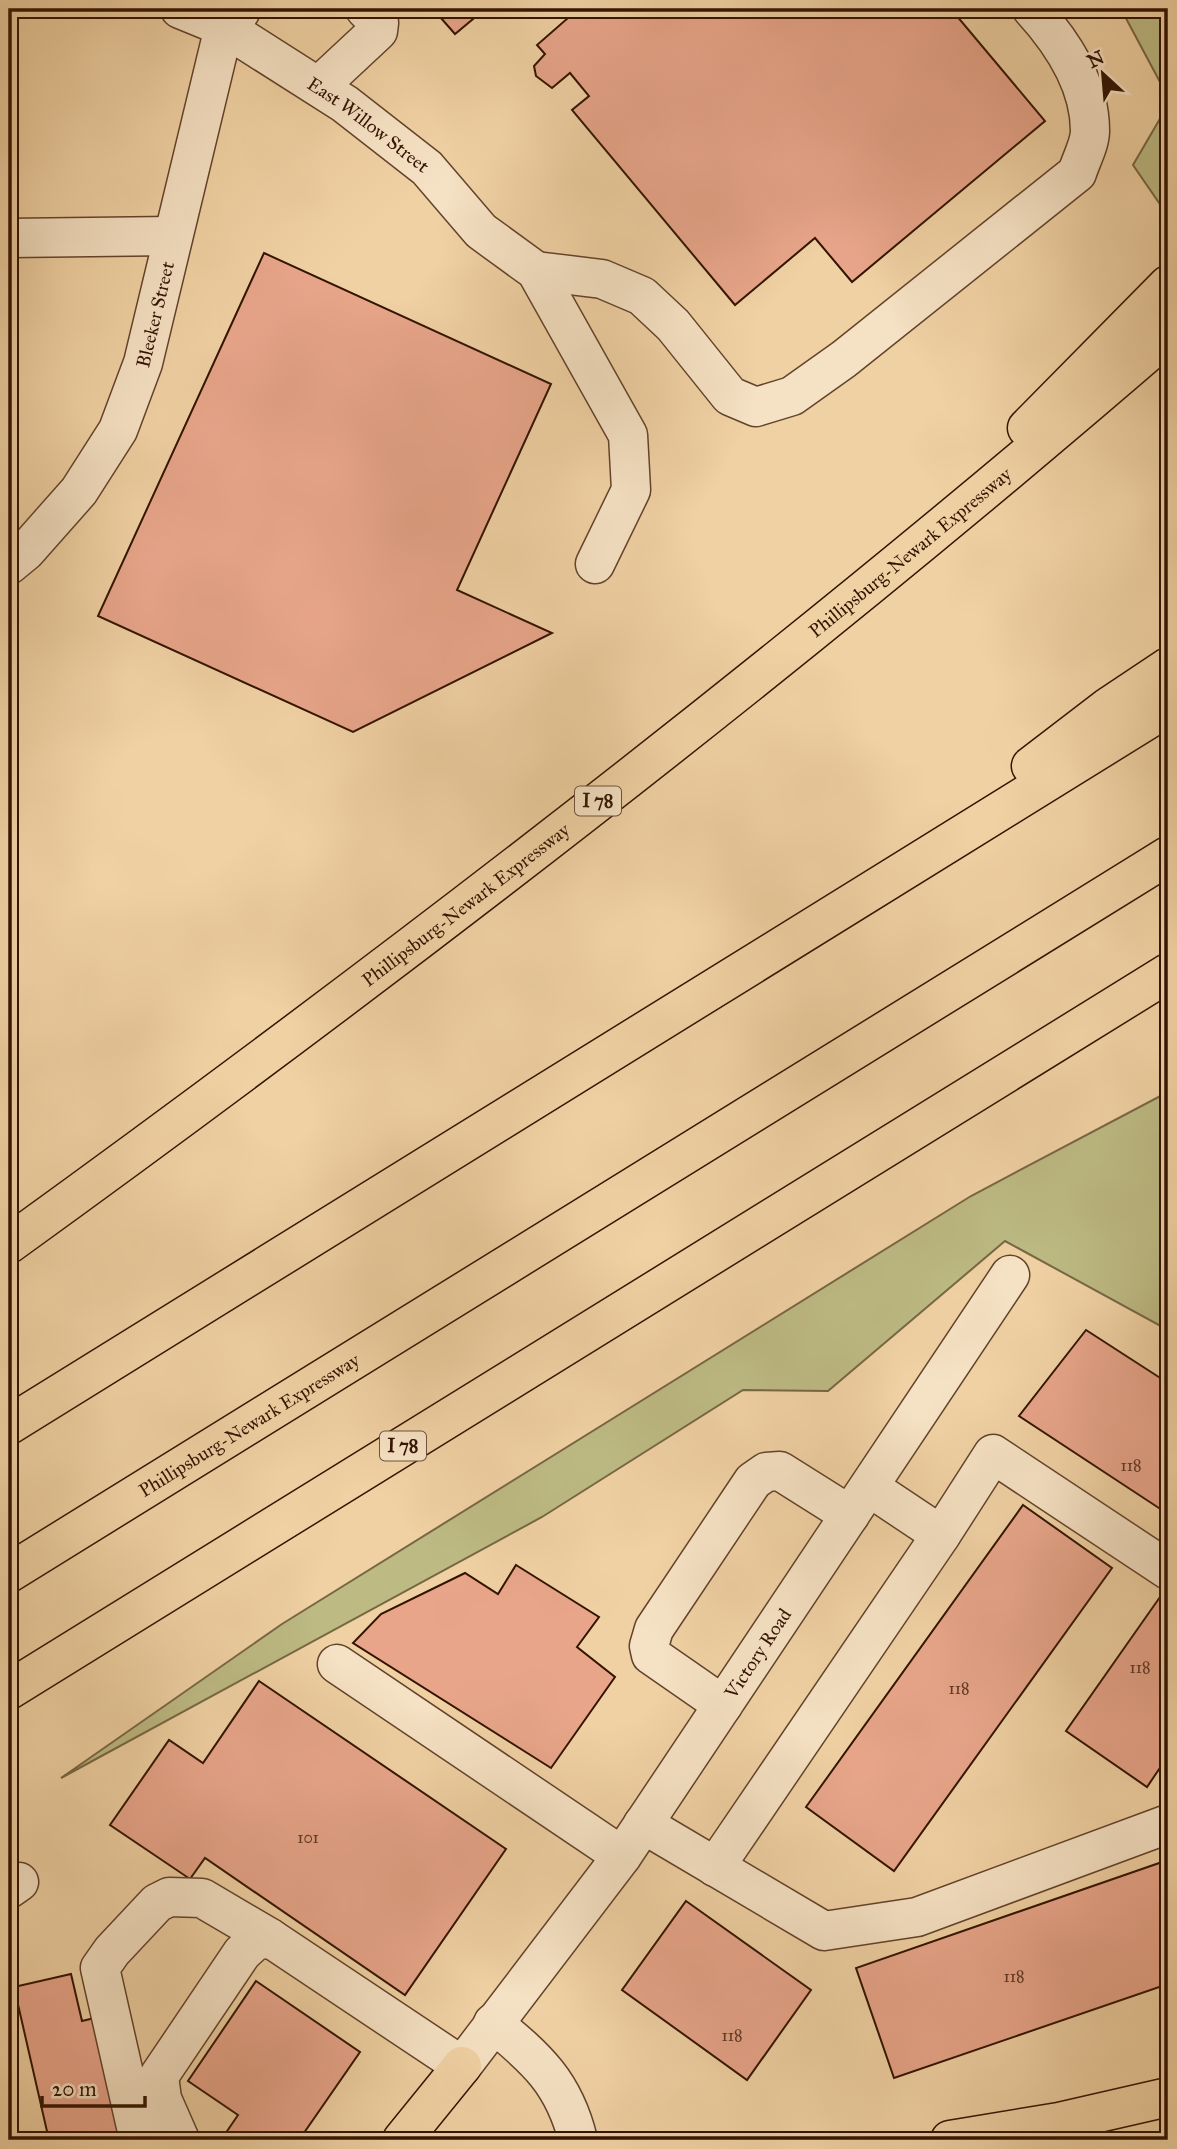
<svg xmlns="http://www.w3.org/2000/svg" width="1177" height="2149" viewBox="0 0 1177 2149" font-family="'IM FELL Great Primer',serif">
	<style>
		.green { fill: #bdba83; stroke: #786743; stroke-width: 2 }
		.building { fill: #e8a58a; stroke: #331403; stroke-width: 2 }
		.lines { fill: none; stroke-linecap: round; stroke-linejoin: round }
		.minor-casing { stroke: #62432b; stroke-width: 41 }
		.major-casing { stroke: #331403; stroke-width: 41 }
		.highway-casing { stroke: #331403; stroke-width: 41 }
		.minor { stroke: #f5e1c3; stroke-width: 38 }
		.major { stroke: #f0d1a3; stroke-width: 38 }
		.highway { stroke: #f0d1a3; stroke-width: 38 }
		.labels { text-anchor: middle; stroke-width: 6; stroke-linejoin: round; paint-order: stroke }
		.number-label { font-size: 16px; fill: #603825 }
		.shield { fill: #f5e1c3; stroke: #6d523d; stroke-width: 2 }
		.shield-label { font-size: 18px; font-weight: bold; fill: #331403 }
		.street-label { font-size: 19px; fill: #331403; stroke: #f5e1c3 }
	</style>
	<rect width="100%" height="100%" fill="#f0d1a3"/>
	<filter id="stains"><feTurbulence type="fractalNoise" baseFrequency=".00286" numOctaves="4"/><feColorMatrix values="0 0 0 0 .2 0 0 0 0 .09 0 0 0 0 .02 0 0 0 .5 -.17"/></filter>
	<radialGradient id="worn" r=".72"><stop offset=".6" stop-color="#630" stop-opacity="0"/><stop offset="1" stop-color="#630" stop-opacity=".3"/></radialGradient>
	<g class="green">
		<path d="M1121,9H1168V97Z"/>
		<path d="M1168,105V207L1164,210L1133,165Z"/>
		<path d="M1168,1092V1330L1005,1241L828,1391L743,1390L542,1517L61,1778L282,1624L971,1196Z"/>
	</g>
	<g class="building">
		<path d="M433,9H485L455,34Z"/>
		<path d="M560,9H951L1045,121L852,282L815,238L735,305L572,110L589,96L570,73L552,88L536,76L534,66L545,54L537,45L568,18Z"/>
		<path d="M264,253L551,384L457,590L552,633L353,732L98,616Z"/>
		<path d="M1086,1330L1168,1383V1514L1019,1416Z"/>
		<path d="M1023,1505L1112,1568L894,1871L806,1807Z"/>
		<path d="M516,1565L599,1617L577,1647L615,1677L551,1768L353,1643L381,1614L465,1573L498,1594Z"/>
		<path d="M1160,1597L1168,1602V1756L1147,1787L1066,1731Z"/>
		<path d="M259,1681L506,1849L405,1995L205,1858L190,1879L110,1825L169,1740L203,1763Z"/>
		<path d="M1168,1860V1984L894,2078L856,1968Z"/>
		<path d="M686,1901L811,1990L747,2080L622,1990Z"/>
		<path d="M71,1974L82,2021L107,2015L136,2140H49L14,1987Z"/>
		<path d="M256,1981L360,2052L299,2140H221L238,2115L188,2081Z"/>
	</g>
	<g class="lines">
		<g class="minor-casing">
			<g id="minor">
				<path id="s1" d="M180,9L224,27L345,104L427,168L481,231L536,271L628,435L631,490L595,564"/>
				<path d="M319,86L378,31L379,23L365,9"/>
				<path d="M9,238L173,236"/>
				<path d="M536,271L602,279L642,296L673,325L730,396L756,407L792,396L844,359L1077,173C1081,160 1090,144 1090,131C1090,83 1062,42 1032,9"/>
				<path id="s2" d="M9,565L26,551L79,491L118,430L143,363L224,27L240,12"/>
				<path d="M869,1487L941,1535L993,1454L1168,1570"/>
				<path d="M337,1664L622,1856"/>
				<path d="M723,1705L651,1655L649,1646L654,1629L753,1481L766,1472L780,1471L850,1515"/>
				<path d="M643,1824L824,1931L917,1917L1168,1824"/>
				<path d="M715,1867L941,1535"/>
				<path d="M9,1889L19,1882"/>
				<path d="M493,2023C537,2059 564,2083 578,2140"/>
				<path id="s3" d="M139,2140L100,1968L112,1951L157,1903L169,1897L202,1898L270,1938L462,2066L622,1856L1010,1275"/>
				<path d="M180,2140L162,2099L159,2076L242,1953L255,1941L270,1938"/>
			</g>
		</g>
		<g class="major-casing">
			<g id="major">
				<path d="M402,2140L462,2066"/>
				<path d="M950,2140L1059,2122L1168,2097"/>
			</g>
		</g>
		<g class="highway-casing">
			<g id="highway">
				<path d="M1027,428L1168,285"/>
				<path d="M1031,766L1108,707L1168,667"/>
				<path id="s4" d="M9,1244C407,956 797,656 1168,335"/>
				<path d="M9,1425L1168,707"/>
				<path id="s5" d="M9,1573L1168,856"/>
				<path d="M9,1690L1168,973"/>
			</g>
		</g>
		<use href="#minor" class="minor"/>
		<use href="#major" class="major"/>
		<use href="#highway" class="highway"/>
	</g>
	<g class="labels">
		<g class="number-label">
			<text x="1131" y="1471">118</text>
			<text x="1140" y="1673">118</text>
			<text x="959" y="1694">118</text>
			<text x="308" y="1843">101</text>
			<text x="1014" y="1982">118</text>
			<text x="732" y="2041">118</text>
		</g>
		<g class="shield">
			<rect x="575" y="786.5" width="46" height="29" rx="5"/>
			<rect x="380" y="1431.5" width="46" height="29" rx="5"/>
		</g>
		<g class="shield-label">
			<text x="598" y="807">I 78</text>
			<text x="403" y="1452">I 78</text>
		</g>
		<g class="street-label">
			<text dy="7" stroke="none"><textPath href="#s1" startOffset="222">East Willow Street</textPath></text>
			<text dy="7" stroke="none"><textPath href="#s2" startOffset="296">Bleeker Street</textPath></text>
			<text dy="7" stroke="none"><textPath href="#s4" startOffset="1136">Phillipsburg-Newark Expressway</textPath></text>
			<text dy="7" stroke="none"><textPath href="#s4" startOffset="569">Phillipsburg-Newark Expressway</textPath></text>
			<text dy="7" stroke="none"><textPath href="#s5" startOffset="282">Phillipsburg-Newark Expressway</textPath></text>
			<text dy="7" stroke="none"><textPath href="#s3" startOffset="1127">Victory Road</textPath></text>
		</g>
	</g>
	<rect width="1177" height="2149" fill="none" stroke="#f0d1a3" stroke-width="35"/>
	<rect x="10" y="10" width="1156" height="2128" fill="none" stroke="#331403" stroke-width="3.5"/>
	<rect x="18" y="18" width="1142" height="2114" fill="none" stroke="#331403" stroke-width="2"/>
	<g transform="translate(1103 74) rotate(334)" stroke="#f5e1c3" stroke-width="5" paint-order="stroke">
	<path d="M0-5L12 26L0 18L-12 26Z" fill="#331403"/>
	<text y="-10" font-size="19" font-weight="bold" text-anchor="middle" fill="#331403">N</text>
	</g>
	<path d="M42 2096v10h103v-10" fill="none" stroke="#331403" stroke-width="3.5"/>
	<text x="52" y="2096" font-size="21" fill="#331403" stroke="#f5e1c3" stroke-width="5" paint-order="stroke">20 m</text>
	<rect width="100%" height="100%" filter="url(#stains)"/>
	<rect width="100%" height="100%" fill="url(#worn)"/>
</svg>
